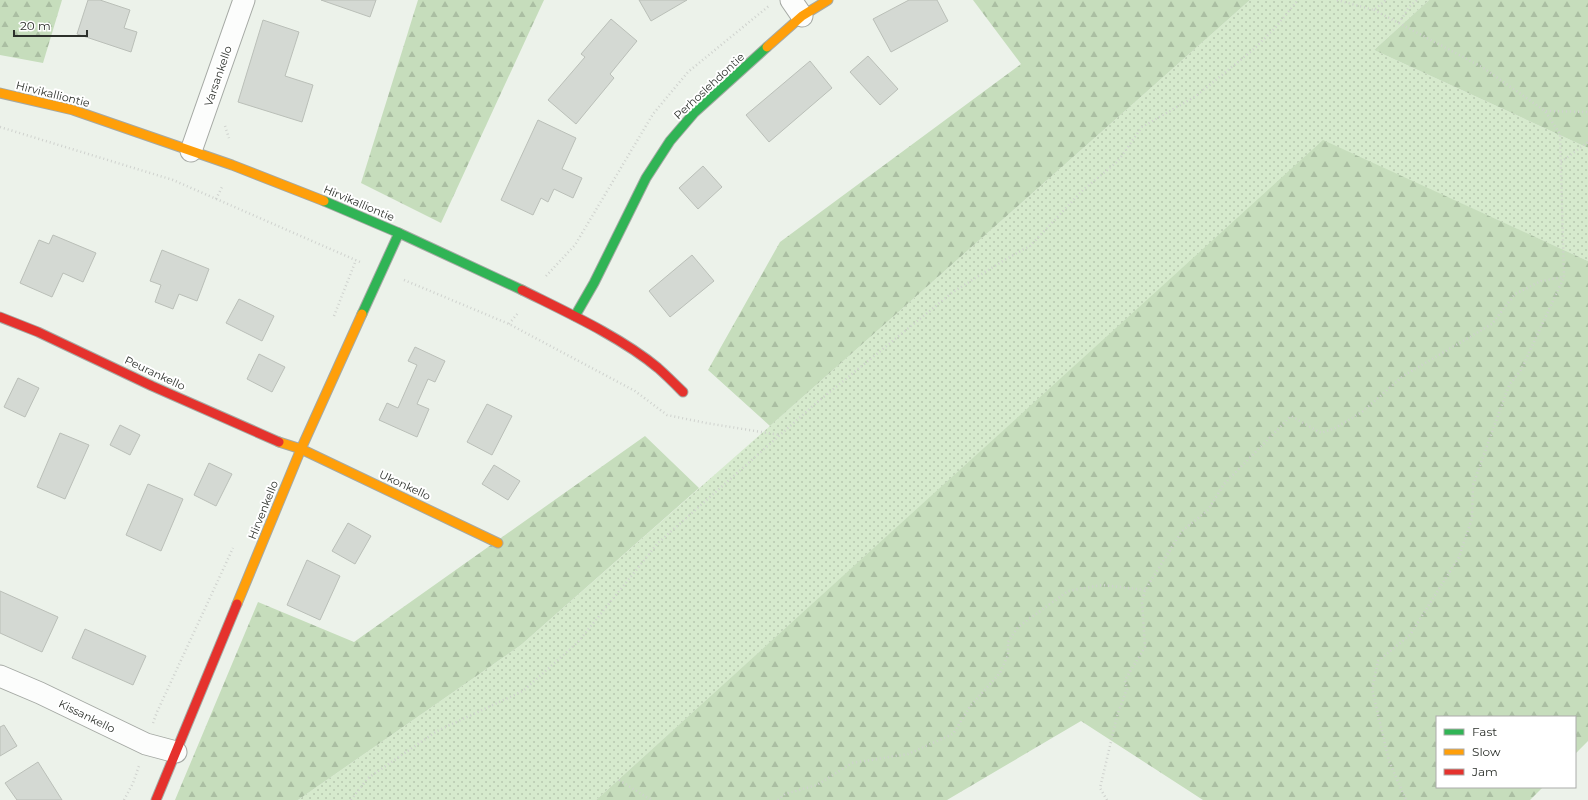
<svg xmlns="http://www.w3.org/2000/svg" width="1588" height="800" viewBox="0 0 1588 800" font-family="Montserrat,sans-serif">
	<style>
		.grass { fill: url(#grass-dots) }
		.forest { fill: url(#forest-firs) }
		.building { fill: #d4d9d3; stroke: #babfb8 }
		.lines { fill: none; stroke-linecap: round; stroke-linejoin: round }
		.street-casing { stroke: #a5a9a4; stroke-width: 23 }
		.fast-casing { stroke: #a5a9a4; stroke-width: 11 }
		.slow-casing { stroke: #a5a9a4; stroke-width: 11 }
		.jam-casing { stroke: #a5a9a4; stroke-width: 11 }
		.path { stroke: #cfd2ce; stroke-width: 2.5; stroke-dasharray: 1 3; stroke-linecap: butt }
		.street { stroke: #fcfdfc; stroke-width: 21 }
		.fast { stroke: #30b455; stroke-width: 9 }
		.slow { stroke: #ff9f0a; stroke-width: 9 }
		.jam { stroke: #e5322d; stroke-width: 9 }
		.labels { text-anchor: middle; stroke-width: 4; stroke-linejoin: round; paint-order: stroke }
		.street-label { font-size: 11px; fill: #2c302b; stroke: #fff }
	</style>
	<defs>
		<pattern id="grass-dots" width="8" height="8" patternUnits="userSpaceOnUse"><rect width="8" height="8" fill="#d6eacd"/><path d="M2 2h.1M6 6h.1" fill="none" stroke="#b8c9b0" stroke-width="1.8" stroke-linecap="round"/></pattern>
		<pattern id="forest-firs" width="22" height="20" patternUnits="userSpaceOnUse"><rect width="22" height="20" fill="#c6ddbc"/><path d="M5 1l3.5 6h-7zM16 11l3.5 6h-7z" fill="#aabea2"/></pattern>
	</defs>
	<rect width="100%" height="100%" fill="#ecf2ea"/>
	<path class="grass" d="M1250,0H1429L1374,50L1588,148V261L1323,141L596,800H298L521,645L770,426Z"/>
	<g class="forest">
		<path d="M0,0H62L43,63L0,55Z"/>
		<path d="M418,0H544L441,223L361,183Z"/>
		<path d="M973,0H1250L770,426L708,370L780,242L1021,64Z"/>
		<path d="M1429,0H1588V148L1374,50Z"/>
		<path d="M1323,140L1588,261V741L1575,754V717H1437V787H1543L1530,800H1203L1081,721L947,800H596Z"/>
		<path d="M645,436L699,488L521,645L298,800H175L258,602L354,642Z"/>
	</g>
	<g class="building">
		<path d="M88,0H100L130,10L124,28L137,32L131,52L77,34Z"/>
		<path d="M321,0H376L370,17Z"/>
		<path d="M639,0H687L651,21Z"/>
		<path d="M909,0H937L948,21L891,52L873,19Z"/>
		<path d="M611,19L637,41L610,74L614,78L576,124L548,100L585,57L581,54Z"/>
		<path d="M263,20L299,32L285,76L313,85L302,122L238,102Z"/>
		<path d="M868,56L898,89L880,105L850,72Z"/>
		<path d="M810,61L832,88L769,142L746,115Z"/>
		<path d="M538,120L576,138L562,169L582,178L573,198L554,189L548,202L541,198L533,215L501,200Z"/>
		<path d="M703,166L722,187L698,209L679,188Z"/>
		<path d="M53,235L96,253L83,282L63,273L52,297L20,283L39,240L49,244Z"/>
		<path d="M162,250L209,269L197,301L179,294L173,309L155,302L161,285L150,281Z"/>
		<path d="M692,255L714,281L670,317L649,291Z"/>
		<path d="M239,299L274,316L262,341L226,323Z"/>
		<path d="M415,347L445,361L435,382L428,379L417,404L429,409L417,437L379,420L387,403L398,408L417,365L408,361Z"/>
		<path d="M259,354L285,367L272,392L247,379Z"/>
		<path d="M18,378L39,388L25,417L4,407Z"/>
		<path d="M487,404L512,416L492,455L467,442Z"/>
		<path d="M120,425L140,435L130,455L110,445Z"/>
		<path d="M60,433L89,445L65,499L37,487Z"/>
		<path d="M209,463L232,474L216,506L194,495Z"/>
		<path d="M494,465L520,481L508,500L482,484Z"/>
		<path d="M148,484L183,499L161,551L126,535Z"/>
		<path d="M348,523L371,536L355,564L332,551Z"/>
		<path d="M307,560L340,576L320,620L287,605Z"/>
		<path d="M0,591L58,617L42,652L0,633Z"/>
		<path d="M85,629L146,656L133,685L72,658Z"/>
		<path d="M4,725L17,746L0,756V727Z"/>
		<path d="M38,762L62,800H17L5,783Z"/>
	</g>
	<g class="lines">
		<g class="street-casing">
			<g id="street">
				<path d="M791,0L802,16"/>
				<path d="M191,151L244,0"/>
				<path d="M0,676L40,693L146,744L176,752"/>
			</g>
		</g>
		<g class="fast-casing">
			<g id="fast">
				<path d="M324,201L399,233L522,290"/>
				<path d="M362,314L399,233"/>
				<path d="M575,316L594,283L646,178L670,141L694,113L767,47"/>
			</g>
		</g>
		<g class="slow-casing">
			<g id="slow">
				<path d="M767,47L802,16L828,0"/>
				<path d="M0,93L73,110L232,165L324,201"/>
				<path d="M279,442L301,449L498,543"/>
				<path d="M237,604L301,449L362,314"/>
			</g>
		</g>
		<g class="jam-casing">
			<g id="jam">
				<path d="M522,290C566,312 621,337 658,368C667,376 675,384 683,392"/>
				<path d="M0,317L38,332L152,386L279,442"/>
				<path d="M156,800L237,604"/>
			</g>
		</g>
		<g class="path">
			<path d="M1337,0L1374,10L1386,0"/>
			<path d="M1374,10L1482,67L1545,111L1560,134L1564,277L1521,370L1509,385L1473,485L1472,518L1459,557L1410,635L1378,661L1372,689L1389,761L1406,800"/>
			<path d="M1399,23L1409,7L1417,0"/>
			<path d="M1546,111L1588,112"/>
			<path d="M225,126L229,138"/>
			<path d="M0,127L173,180L360,262"/>
			<path d="M1561,162L1588,142"/>
			<path d="M216,199L222,187"/>
			<path d="M546,276L575,245L653,114L688,72L770,5"/>
			<path d="M404,280L509,324L635,391L667,415L706,423L780,435"/>
			<path d="M334,316L356,260"/>
			<path d="M509,324L518,313"/>
			<path d="M153,723L157,712L233,548"/>
			<path d="M619,780L651,800"/>
			<path d="M124,800L133,783L139,766"/>
			<path d="M351,800L368,778L437,731L523,691L578,642L658,543L815,404L953,292L1006,259L1030,246L1083,190L1118,161L1142,127L1196,96L1254,49L1275,28L1298,0"/>
			<path d="M778,800L785,794L817,785L852,763L908,754L953,734L971,705L1000,673L1008,655V642L1018,627L1068,591L1102,585L1145,590"/>
			<path d="M1107,800L1100,788L1117,716L1127,689L1125,680L1145,647L1142,602L1145,590L1182,531L1208,510L1224,484L1291,416L1321,433L1335,428L1362,412L1403,376L1492,324L1515,294L1541,281L1563,277"/>
		</g>
		<use href="#street" class="street"/>
		<use href="#fast" class="fast"/>
		<use href="#slow" class="slow"/>
		<use href="#jam" class="jam"/>
	</g>
	<g class="labels">
		<g class="street-label">
			<text transform="translate(218 76) rotate(-71)" y="4">Varsankello</text>
			<text transform="translate(709 86) rotate(-43)" y="4">Perhoslehdontie</text>
			<text transform="translate(53 94) rotate(14)" y="4">Hirvikalliontie</text>
			<text transform="translate(359 203) rotate(23)" y="4">Hirvikalliontie</text>
			<text transform="translate(155 373) rotate(25)" y="4">Peurankello</text>
			<text transform="translate(405 485) rotate(25)" y="4">Ukonkello</text>
			<text transform="translate(263 510) rotate(-68)" y="4">Hirvenkello</text>
			<text transform="translate(87 716) rotate(26)" y="4">Kissankello</text>
		</g>
	</g>
	<rect x="1436" y="716" width="140" height="72" fill="#ffffff" stroke="#abacaa"/>
	<rect x="1444" y="729" width="20" height="6" fill="#30b455" stroke="#abacaa"/>
	<text x="1472" y="736" font-size="12" fill="#2c302b">Fast</text>
	<rect x="1444" y="749" width="20" height="6" fill="#ff9f0a" stroke="#abacaa"/>
	<text x="1472" y="756" font-size="12" fill="#2c302b">Slow</text>
	<rect x="1444" y="769" width="20" height="6" fill="#e5322d" stroke="#abacaa"/>
	<text x="1472" y="776" font-size="12" fill="#2c302b">Jam</text>
	<path d="M14 30v6h73v-6" fill="none" stroke="#2c302b" stroke-width="2"/>
	<text x="20" y="30" font-size="12" fill="#2c302b" stroke="#ffffff" stroke-width="3" paint-order="stroke">20 m</text>
</svg>
